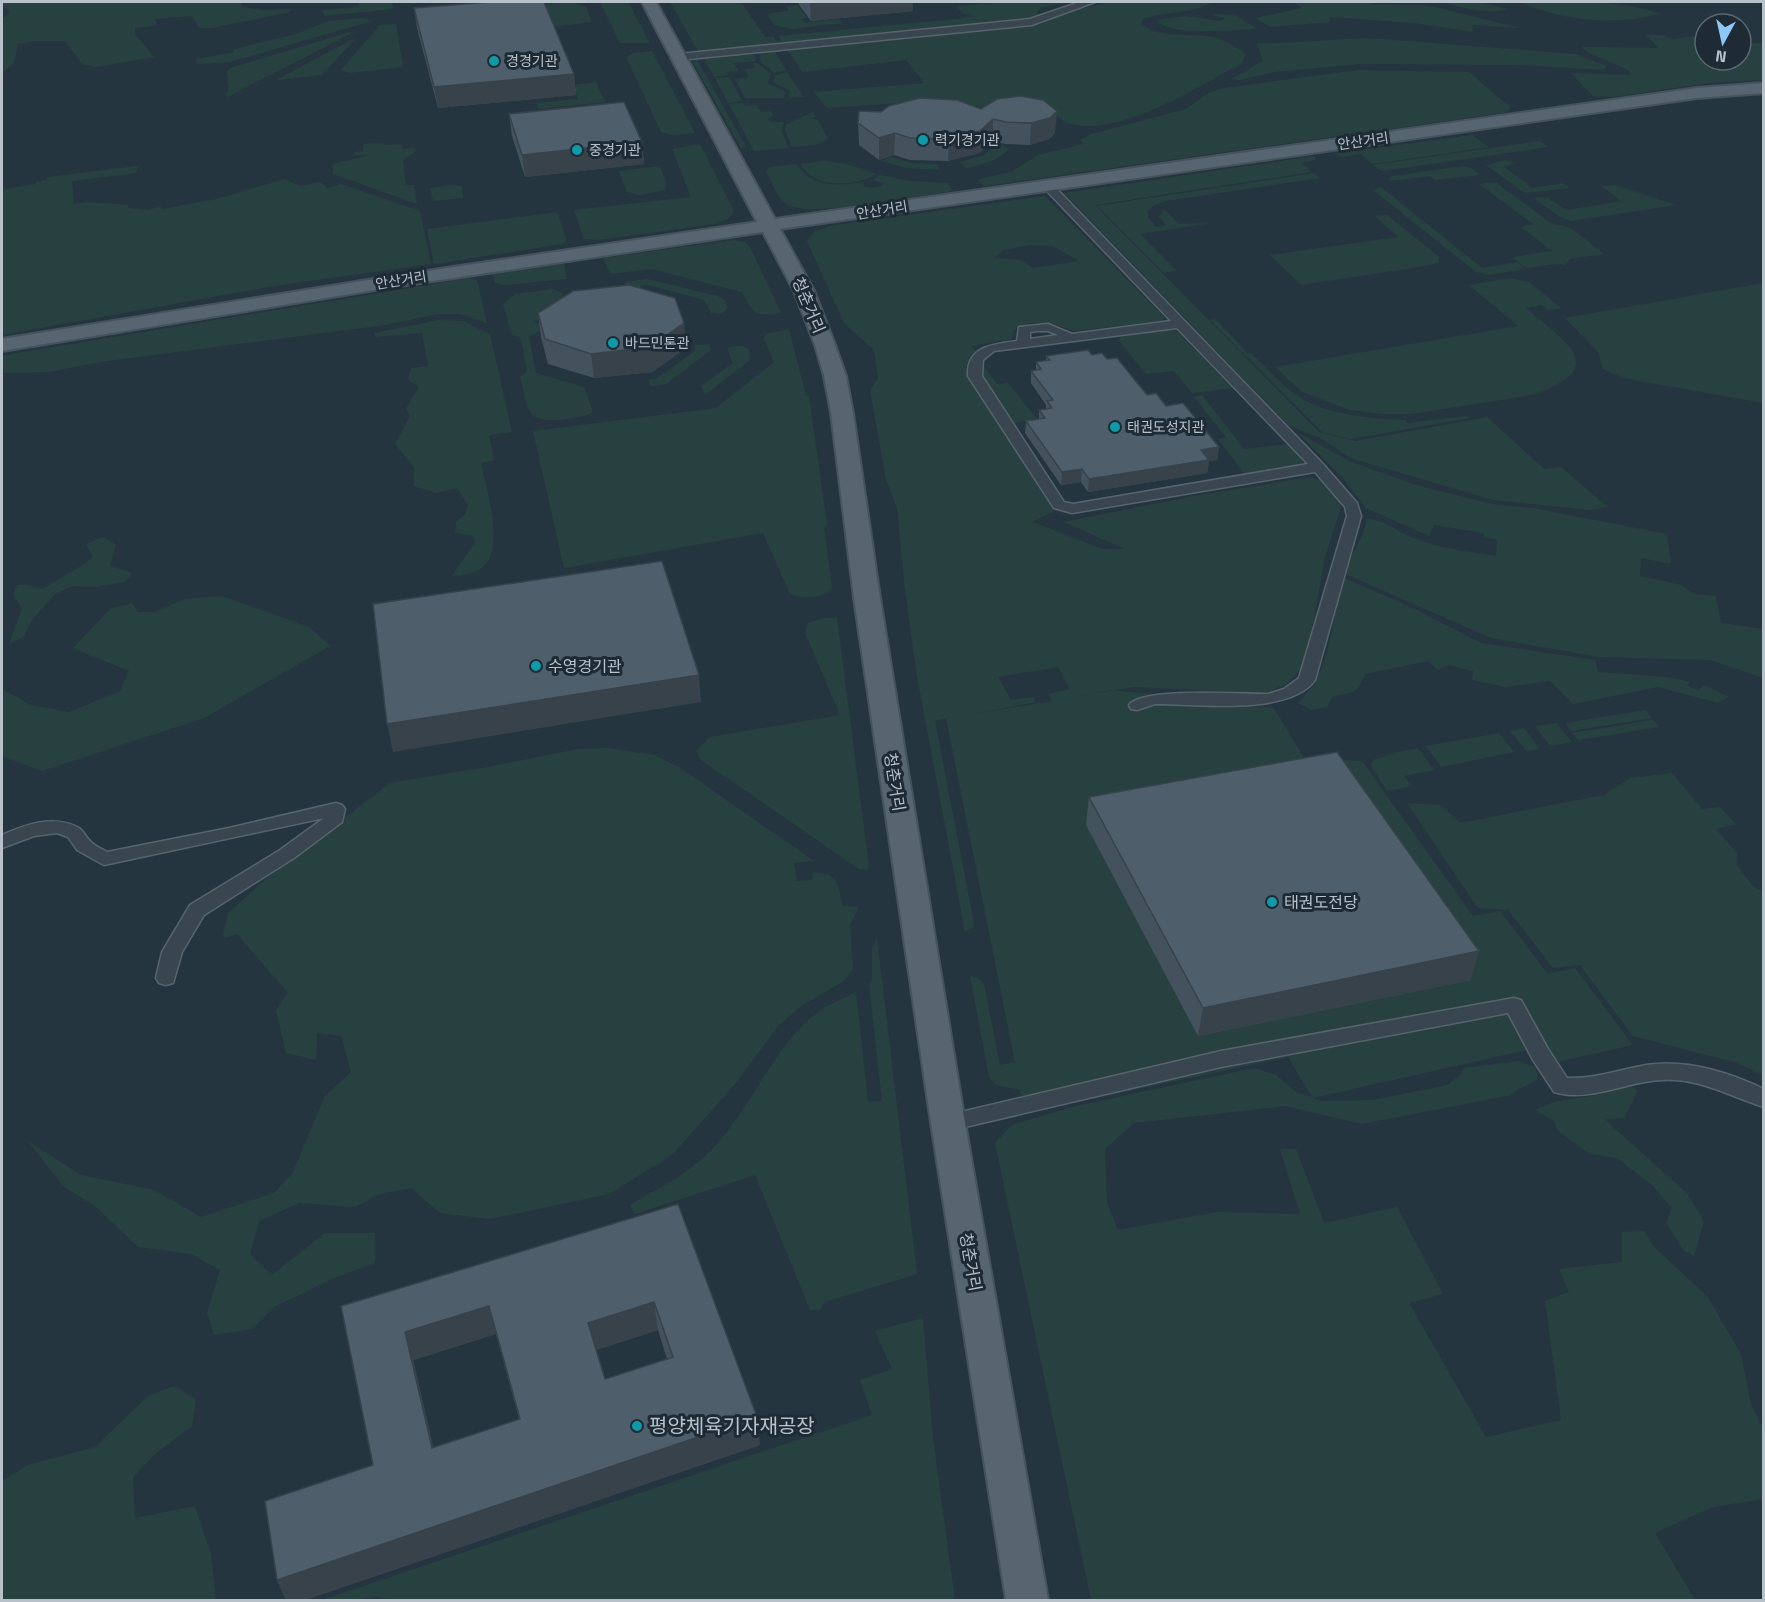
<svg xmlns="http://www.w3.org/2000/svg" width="1765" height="1602" viewBox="0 0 1765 1602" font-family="'Titillium Web','Noto Sans KR',sans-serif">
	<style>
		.green { fill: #274140; fill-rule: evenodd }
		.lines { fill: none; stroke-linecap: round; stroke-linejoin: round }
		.street-casing { stroke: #57646d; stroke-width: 3 }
		.primary-casing { stroke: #46525c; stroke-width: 4 }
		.street { fill: #394650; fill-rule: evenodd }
		.primary { fill: #576570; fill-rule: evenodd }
		.wall { fill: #43525c; fill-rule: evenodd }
		.shaded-wall { fill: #37424b }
		.building { fill: #4e5f6b; stroke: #37424b; stroke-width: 1.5; fill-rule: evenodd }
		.culture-dot { fill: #0f9aa8; stroke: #1e2b35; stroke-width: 2 }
		.labels { text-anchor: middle; stroke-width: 6; stroke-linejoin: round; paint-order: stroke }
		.far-poi-label { font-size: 14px; fill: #b6c1ca; stroke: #1e2b35; text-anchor: start }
		.far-street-label { font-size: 14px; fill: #b6c1ca; stroke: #1e2b35 }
		.street-label { font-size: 16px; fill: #b6c1ca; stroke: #1e2b35 }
		.poi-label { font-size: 16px; fill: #b6c1ca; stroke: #1e2b35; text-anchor: start }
		.near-poi-label { font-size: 20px; fill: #b6c1ca; stroke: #1e2b35; text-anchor: start }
	</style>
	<rect width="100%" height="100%" fill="#253540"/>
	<g class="green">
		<path d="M2,2H242V7L262,10L292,9L290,12L212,28H199L192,16L155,19L157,23L155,26L135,28V34L154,57L97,67L82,64L65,41H35L18,44L14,63L2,73V19L8,14L9,10L2,6Z"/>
		<path d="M358,2H392L393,9L324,16L323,10L359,7Z"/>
		<path d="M573,2L586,7L592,22L551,27L515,6Z"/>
		<path d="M600,2H628L650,43H620Z"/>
		<path d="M670,2H741L765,37H774L778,44L699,53Z"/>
		<path d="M992,2H1074L1043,7L1037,11L1039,17L1028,19L783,44L779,36L965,18L973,15L963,14L956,6L992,3Z"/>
		<path d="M1110,2H1213C1193,14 1166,11 1143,19L1141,23C1156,40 1192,32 1213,37C1225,40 1236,47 1246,54L1242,63C1198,87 1118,139 1067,123C1060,120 1056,112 1049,108C1037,102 1018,100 1005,97L984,107L911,102L827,108L814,92L924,83L906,60L802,72L787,49L1039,25L1070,11Z"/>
		<path d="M1293,2H1366L1374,4L1427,5L1520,28L1472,25L1473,32L1414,23L1329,17L1330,22L1270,27L1256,18L1302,8Z"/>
		<path d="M1443,2H1479L1507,9C1494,15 1458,8 1443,2Z"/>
		<path d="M1520,2C1555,1 1631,0 1659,14C1612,26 1564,21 1520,2Z"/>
		<path d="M797,5L807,18L801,19L804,23L840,19L842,23L793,29L774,25L768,16L771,13L789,11L786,6Z"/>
		<path d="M1218,14L1234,15L1257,28C1235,30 1170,37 1156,20L1185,16L1221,21L1225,18L1212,15Z"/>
		<path d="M362,18L372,21L230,62L197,64L196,59L234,52V49L296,34L329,21Z"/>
		<path d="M396,24L403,67L349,73L340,71L380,25Z"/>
		<path d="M350,32H354L233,94L228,97L225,95L229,90L227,72L230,68Z"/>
		<path d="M1646,35H1663L1671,39L1705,35V60H1741V43H1763V80L1709,83L1613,97L1593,96L1571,73L1629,75L1630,71L1587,52L1582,47L1659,48Z"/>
		<path d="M1368,38L1576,54L1606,66L1604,70L1519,65L1358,64L1274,72L1239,80L1231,79L1263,61L1257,43C1294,44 1330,39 1368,38Z"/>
		<path d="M355,39L322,75L276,80L351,40Z"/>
		<path d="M774,50L786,70L774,73L761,62L759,51Z"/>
		<path d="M652,51L695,133L672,135L661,132L626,57L634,53Z"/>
		<path d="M753,52L756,61L734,63L738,71L727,72L728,75L714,77L703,57Z"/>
		<path d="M696,58L746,147L741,148L691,59Z"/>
		<path d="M753,63H757L771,74L768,83L786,92L784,98H745L735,79L749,77L746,71L742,70L755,68Z"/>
		<path d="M1359,70L1469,72L1511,108L1504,113L984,186L977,180L1013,171L1038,155L1083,144L1080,140L1091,134L1186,109L1210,92L1224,88Z"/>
		<path d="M787,72L804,97L789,98L790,91L773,82L776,75Z"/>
		<path d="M729,77L742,101L728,103L715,78Z"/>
		<path d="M596,82L605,102L538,109L536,103L578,99L573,85Z"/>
		<path d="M743,103L744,106L756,105L761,112L771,111L773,116L767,119L770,122H784L782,131L788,148L754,151L729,104Z"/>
		<path d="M813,112L816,117L811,118L818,120L828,139L816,145L792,147L785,130L786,125Z"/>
		<path d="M1472,135L1489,147L1373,164L1361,154L1344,157L1332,154Z"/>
		<path d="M1540,141L1548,147L1381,171L1373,165Z"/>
		<path d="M382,143L384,145L402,144L403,149L416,148L415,152L403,160L406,185H414L417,204L333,174V164L370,155H354L355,152L363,151V144Z"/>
		<path d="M700,144L734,211L728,219L715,224L598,240L584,239L574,210L691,197L672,149Z"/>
		<path d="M995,146H1004L1009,149C997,161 982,165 966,168L959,162L984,155Z"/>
		<path d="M1315,156V160L1302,163L1312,172L1095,205L1319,432L1356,441L1487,417L1544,469L1561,467L1608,507L1591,510L1493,500L1353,459L1320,438L1288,425L1064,193Z"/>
		<path d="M892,157L912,163L938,164L939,170L906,168L881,161Z"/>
		<path d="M1505,160L1515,163L1504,167L1533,188L1563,183L1569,188L1525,193L1486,165Z"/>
		<path d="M824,161L847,164L877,174C854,187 816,189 800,164Z"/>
		<path d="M796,164C812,188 838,186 863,182L864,187L872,188L883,186L884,183L872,180L880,175L909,181L948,183L953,191C923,195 809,218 788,205C777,199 772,182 766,171L769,167Z"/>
		<path d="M138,166L136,173L72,181L74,204L87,202L129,205L128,208L149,210L160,206L162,209L217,199L284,179L300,186L320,182L328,188L341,184L420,211L431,264L274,286L2,335V186L6,189L36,184V182L47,180V177Z"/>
		<path d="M660,166L667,184L664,190L640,195L627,192L619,171Z"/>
		<path d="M1463,166L1471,168L1480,175L1435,180L1430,176L1390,181L1388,179L1392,176Z"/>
		<path d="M1314,173L1320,178L1166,201L1154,205L1148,211V217L1156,227L1166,225L1159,217L1164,209L1179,224L1212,223L1140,234L1177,271L1164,273L1097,206Z"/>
		<path d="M1495,182L1551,223L1571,228L1604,254L1570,259L1565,265L1556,264L1526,268L1512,257L1552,251L1521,227L1533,224L1479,184Z"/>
		<path d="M449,185L462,186L463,198L433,201L430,188Z"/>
		<path d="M1615,185L1676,205L1571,221L1560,217L1535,199L1538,197L1548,198L1566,210L1622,201L1601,186Z"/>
		<path d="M1381,187L1482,268L1517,262L1525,269L1489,275L1476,272L1373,190Z"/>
		<path d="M1045,196L1164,317L1162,321L1074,331L1054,324L1030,323L1014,330L1011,339L971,346L976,351L969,357L966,369L969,378L1007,433L1055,512L1045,515L1033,522L1102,549H1125L1064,522L1199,495L1310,477L1321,481L1337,496L1341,507L1325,557L1306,662L1288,683L1267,693L1133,687L1053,700L1112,690L1274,708L1304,758L1362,761L1473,916L1500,911L1548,974L1575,968L1633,1045L1557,1062L1545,1046L1312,1098L1321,1101L1374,1100L1448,1085L1461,1074L1464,1068L1519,1061L1536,1068L1538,1079L1507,1096L1361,1124L1286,1106L1134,1123L1105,1149L1107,1203L1118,1230L1217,1212L1300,1214L1280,1149H1296L1324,1223L1397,1207L1443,1294L1409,1303L1486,1437L1561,1420L1545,1301L1569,1292L1559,1269L1622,1262V1232L1644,1231L1654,1247L1707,1296L1741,1354L1751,1404L1763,1428V1499L1713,1507L1655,1533L1695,1600H1091L995,1143L1012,1125L1072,1107L1254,1068L1276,1075L1296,1092L1312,1097L1288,1057L1025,1113L1020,1090L996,1085L989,1077L970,976L979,979L984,984L1000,1065L1015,1062L946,718L935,721L974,923L973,928L965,932L916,671L905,590L897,508L886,480L870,390L878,378L874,350L844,323L807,241L815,231L835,225ZM1029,245L1053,246L1079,261L1033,268L1020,260L994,258L1004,250ZM1058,667L1070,689L1048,694L1052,701L974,714L1036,702L1033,697L1011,700L998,677Z"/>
		<path d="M557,212L567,240L562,244L434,264L427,229Z"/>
		<path d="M1387,215L1439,257V262L1432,265L1301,285L1270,255L1398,237L1375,216Z"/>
		<path d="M734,240L745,242L750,247L781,313C754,317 754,314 742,292L652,269L610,274L603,258Z"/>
		<path d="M560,262L564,264L567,279L505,285L495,283L492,273L500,270Z"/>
		<path d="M470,278L477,280L487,323L460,314H436L386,325L100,362L49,372L2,373V356L28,351Z"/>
		<path d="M1510,278L1529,282L1561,308L1548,310L1542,305L1526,308C1565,342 1613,368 1532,395L1411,414H1382L1350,410L1302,392L1275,367L1518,326L1469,285Z"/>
		<path d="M647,279L718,296L725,300L728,308L721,314L711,313L704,300L648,285H641L637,291L624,286L626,282Z"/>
		<path d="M1763,283V403L1623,378L1603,369L1598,352L1565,318Z"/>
		<path d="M553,289L562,293L566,306L534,322L546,327L529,337L536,373L584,387L593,411L588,415C573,417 538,428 529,410C524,400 523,387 520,377L527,371L521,338L512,335L503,304L515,294Z"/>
		<path d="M1215,319L1248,353H1251C1265,366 1279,383 1295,394C1323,415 1372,419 1406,420V423L1467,416L1470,418L1351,439L1322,432L1210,320Z"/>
		<path d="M439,320L463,321L490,334L512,432L489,435L494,460L481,463C486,490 508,552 479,570C472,574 461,575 452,576L475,542L472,535L455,533L456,522L465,514L468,505L457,488L436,493L414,486V467L395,444L410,416L406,409L419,387L408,380L411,368L428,366L422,333L376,337L374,333Z"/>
		<path d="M789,329L806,396H809L827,525L824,526L832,588C823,599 803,599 790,594L763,533L564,568L533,431L716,408L774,362L764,339L766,334Z"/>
		<path d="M1165,329L1178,332L1232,388L1192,393L1174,371L1146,374L1119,341L1122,335Z"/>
		<path d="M709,344L711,350L666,384L650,386L648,380L656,379L695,351V345Z"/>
		<path d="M742,346L749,349L750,360L705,395L701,386L733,363L727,349L729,347Z"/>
		<path d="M979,359L997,384L1008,383L1037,419L1013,423L980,373Z"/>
		<path d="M1202,395L1244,449L1287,444L1301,459L1303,465L1245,475L1218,439L1226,437L1194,397Z"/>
		<path d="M1297,432L1349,461L1416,485L1497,505L1533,508L1667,534L1671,564L1641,558L1640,576L1681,585L1694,594L1716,596L1721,623L1763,629V678L1710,660L1599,657L1491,638L1343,573L1363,534L1367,519C1385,519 1397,532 1413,538C1440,548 1468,552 1496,556L1497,540L1484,537V533L1434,525L1429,536L1366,508L1342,477Z"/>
		<path d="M103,537L116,545L110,566L133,573L124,582L97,587L72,586L54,595L32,620L23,637L9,644L22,608L13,595L17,585H28L42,589L83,565L93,557L86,544Z"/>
		<path d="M1342,577L1417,610L1481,643L1595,660L1598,672L1667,677L1690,682L1687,686L1699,690L1704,685L1729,697L1718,703L1658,687L1573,704L1550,681L1505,687L1472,680L1473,671L1450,665L1438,670L1428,661L1365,674C1357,696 1352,691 1332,697L1327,707L1311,710L1298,703C1331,674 1333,619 1342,577Z"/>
		<path d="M222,596L309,627L330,646L204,718L42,771L2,756V689L31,705L69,712L120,691L129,671L73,648L110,609L132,603L138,612H155L184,599Z"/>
		<path d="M824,618H837L869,867L866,870L859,869L701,760L696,751L710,737L840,715L805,633L808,623Z"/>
		<path d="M1646,710L1652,718L1571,731L1565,723Z"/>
		<path d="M1653,720L1660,727L1578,740L1572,733Z"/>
		<path d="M1556,723L1572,742L1550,746L1535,726Z"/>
		<path d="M1524,728L1540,749L1527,751L1510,731Z"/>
		<path d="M1499,733L1514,752L1441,767L1426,746Z"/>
		<path d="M607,748L654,755L679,767L814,861L794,863L797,881L812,880L813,873C839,873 837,884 843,906L859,907L850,925L853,969L844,981L801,1006L778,1026L736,1083L672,1155L609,1194L490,1219L440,1213L411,1188L379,1194L355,1207L299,1203L259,1221L250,1254L272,1275L325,1233H375V1263L334,1278L274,1307L252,1329L214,1335L207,1313L220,1270L191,1254L138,1247L95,1206L63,1186L28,1141L81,1175L154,1190L201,1217L274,1193L292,1174L325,1096L351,1072L341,1036L317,1033L316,1060L286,1053L276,1010L288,993L237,934L226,938L223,935L228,913L274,872L390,783L488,767L578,749Z"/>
		<path d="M1418,748L1434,770L1404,776L1412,786L1387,791L1371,766L1373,760L1397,752Z"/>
		<path d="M1672,773L1702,809L1720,807L1736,824L1716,829L1737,853V865L1752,885L1763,892V1075L1734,1062L1633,1036L1580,965L1553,968L1508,910L1478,908L1407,803L1441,805L1460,823L1604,795L1630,778Z"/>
		<path d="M877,938L917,1274L825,1302L820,1310H810L755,1175L635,1214L630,1205C652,1192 676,1180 696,1164C746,1124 766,1055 815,1014C826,1005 843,999 856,992L868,1102L882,1101L869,983L872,980V948Z"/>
		<path d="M1629,1084L1638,1091L1624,1118L1604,1119L1687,1193L1704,1222L1694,1256L1684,1251L1666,1223L1672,1208L1652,1185L1617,1158L1590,1154L1558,1131L1554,1121L1535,1110L1554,1102L1602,1094Z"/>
		<path d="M923,1318L933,1438L955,1600H391L375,1596L359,1600H322L872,1415L860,1380L892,1369L875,1331Z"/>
		<path d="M174,1386L196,1399L192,1426L156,1453L133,1477L135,1518L195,1506L211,1554L216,1600H2V1481L28,1465L95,1447L148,1396Z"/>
	</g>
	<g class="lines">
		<g class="street-casing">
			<g id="street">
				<path d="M1080,2H1095L1032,25L679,60L674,57L679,54L1030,19Z"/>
				<path d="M1048,183L1052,184L1323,464L1357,503L1361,516L1315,680C1290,716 1196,704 1155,704L1137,710L1131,709L1129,705C1141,687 1243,694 1268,694L1284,689L1299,678L1347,516L1345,507L1315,472L1072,513L1054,508L968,376C966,346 994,344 1017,341L1019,327L1048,324L1072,334L1171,321L1044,188L1042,186ZM1177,328L1308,464L1073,504L1064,502L982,376L983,360L994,351ZM1037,331H1048L1058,335L1030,339V332Z"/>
				<path d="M336,803L342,805L345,809L342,822L294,858L204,915L182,952L173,983L166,985L159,983L156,978L162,952L190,905L280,850L324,818L104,865L77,850L68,837L57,833L34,836L2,848V835C25,825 54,814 79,828C84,831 86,838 91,842C95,846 102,849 107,852L229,828Z"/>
				<path d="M1514,998L1521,1000L1548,1049L1567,1078C1594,1079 1619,1070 1646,1065C1686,1059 1728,1072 1764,1089V1107C1729,1096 1700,1078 1662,1080C1627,1081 1589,1103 1554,1092L1533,1060L1508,1013L1221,1067L948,1131L940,1129L937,1123L940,1117L948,1115L1221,1051Z"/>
			</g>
		</g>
		<g class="primary-casing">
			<path id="primary" d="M642,2H656L775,219L1697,88L1764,83V93L1697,98L780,229L814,291L835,345L846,376L853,413L880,598L965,1123L1048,1600H1006L931,1123L854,598L831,413L824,376L815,345L794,291L763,232L393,287L2,351V339L393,276L757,222Z"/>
		</g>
		<use href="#street" class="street"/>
		<use href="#primary" class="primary"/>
	</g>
	<g class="wall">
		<path d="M797,2H913V11L811,21Z"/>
		<path d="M414,8L574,74L576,95L438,108L417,28Z"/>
		<path d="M997,99L1055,133L1049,139L1030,145L1005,144L993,141L979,153L948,161L910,160L894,155L879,160L859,145L858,123L881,112L981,109Z"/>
		<path d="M509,114L642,142L644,164L525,177L512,136Z"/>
		<path d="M538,313L686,348L652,372L594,378L548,364L541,337Z"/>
		<path d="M1092,355L1107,359L1147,395L1166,406L1219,447L1217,460L1209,461L1207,473L1088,492L1081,482L1061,485L1025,433L1026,421L1039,419V410L1046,409V405L1031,383V371L1036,370V362L1046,361V356Z"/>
		<path d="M1089,797L1471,980L1198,1036L1086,825Z"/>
		<path d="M678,1204L760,1445L305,1600H286L277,1580L373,1465L341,1306ZM658,1330L667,1359L605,1379L596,1350ZM496,1334L519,1419L433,1447L413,1360Z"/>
	</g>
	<g class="shaded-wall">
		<path d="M810,2H913V11L811,21Z"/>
		<path d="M574,74L576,95L438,108L434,87Z"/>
		<path d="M1057,111L1055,133L1049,139L1030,145L1031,123Z"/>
		<path d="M993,119V141L979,153L948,161L949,139Z"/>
		<path d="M895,133L894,155L879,160V138Z"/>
		<path d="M642,142L644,164L525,177L522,155Z"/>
		<path d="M684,323L686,348L652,372L594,378L591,354Z"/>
		<path d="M1219,447L1217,460L1209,461L1207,473L1088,492L1089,479L1201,450Z"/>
		<path d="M1082,469L1081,482L1061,485L1062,472Z"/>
		<path d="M699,675L701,702L393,752L387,724Z"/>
		<path d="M1479,951L1471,980L1198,1036L1203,1008Z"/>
		<path d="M654,1302L658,1330L593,1351L588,1323Z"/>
		<path d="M489,1306L496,1334L413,1360L440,1475L432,1448L405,1332Z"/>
		<path d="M757,1417L760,1445L305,1600H286L277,1580Z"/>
	</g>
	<g class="building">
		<path d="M489,2H544L574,74L434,87L414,8Z"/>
		<path d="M1020,96L1043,100L1057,111L1050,118L1031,123L1006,122L993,119L980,131L949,139L910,138L895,133L879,138L858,123L859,111L881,112L889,106L920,98L957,100L981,109L997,99Z"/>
		<path d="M624,102L642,142L522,155L509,114Z"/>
		<path d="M629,285L675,298L684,323L650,347L591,354L545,339L538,313L573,291Z"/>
		<path d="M1088,350L1092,355L1102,353L1107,359L1117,358L1147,395L1156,393L1166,406L1183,403L1219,447L1201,450L1209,460L1089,479L1082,469L1062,472L1026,421L1045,418L1039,410L1052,408L1047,401L1053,400L1031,371L1041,369L1036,362L1050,360L1046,356Z"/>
		<path d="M662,561L699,675L387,724L373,604Z"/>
		<path d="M1337,752L1479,951L1203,1008L1089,797Z"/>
		<path d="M678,1204L757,1417L277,1580L265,1501L373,1465L341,1306ZM654,1302L673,1357L605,1379L588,1323ZM489,1306L520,1419L432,1448L405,1332Z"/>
	</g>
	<g class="culture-dot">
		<circle cx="494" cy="61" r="6"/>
		<circle cx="923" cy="140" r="6"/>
		<circle cx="577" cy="150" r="6"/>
		<circle cx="613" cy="343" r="6"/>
		<circle cx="1115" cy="427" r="6"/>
		<circle cx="536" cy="666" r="6"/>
		<circle cx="1272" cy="902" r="6"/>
		<circle cx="637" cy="1426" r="6"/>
	</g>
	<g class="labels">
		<g class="far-poi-label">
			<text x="506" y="66">경경기관</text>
			<text x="935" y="145">력기경기관</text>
			<text x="589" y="155">중경기관</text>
			<text x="625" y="348">바드민톤관</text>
			<text x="1127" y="432">태권도성지관</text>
		</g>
		<g class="far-street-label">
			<text transform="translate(1363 141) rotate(-8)" y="5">안산거리</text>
			<text transform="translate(882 210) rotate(-9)" y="5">안산거리</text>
			<text transform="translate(401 280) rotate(-9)" y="5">안산거리</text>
		</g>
		<g class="street-label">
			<text transform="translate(809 305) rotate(67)" y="6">청춘거리</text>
			<text transform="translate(895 782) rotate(81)" y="6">청춘거리</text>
			<text transform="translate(971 1262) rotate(80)" y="6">청춘거리</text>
		</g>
		<g class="poi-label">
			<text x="548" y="672">수영경기관</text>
			<text x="1284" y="908">태권도전당</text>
		</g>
		<g class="near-poi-label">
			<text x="649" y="1433">평양체육기자재공장</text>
		</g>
	</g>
	<rect width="1765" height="1602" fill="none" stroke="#b6c1ca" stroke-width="6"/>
	<g transform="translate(1723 42) rotate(188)"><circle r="28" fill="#1e2b35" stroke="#5b6771" stroke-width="1.5"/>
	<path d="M0-4.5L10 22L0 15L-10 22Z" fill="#8dc7f8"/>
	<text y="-9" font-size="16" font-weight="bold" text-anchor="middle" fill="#b6c1ca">N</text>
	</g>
</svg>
